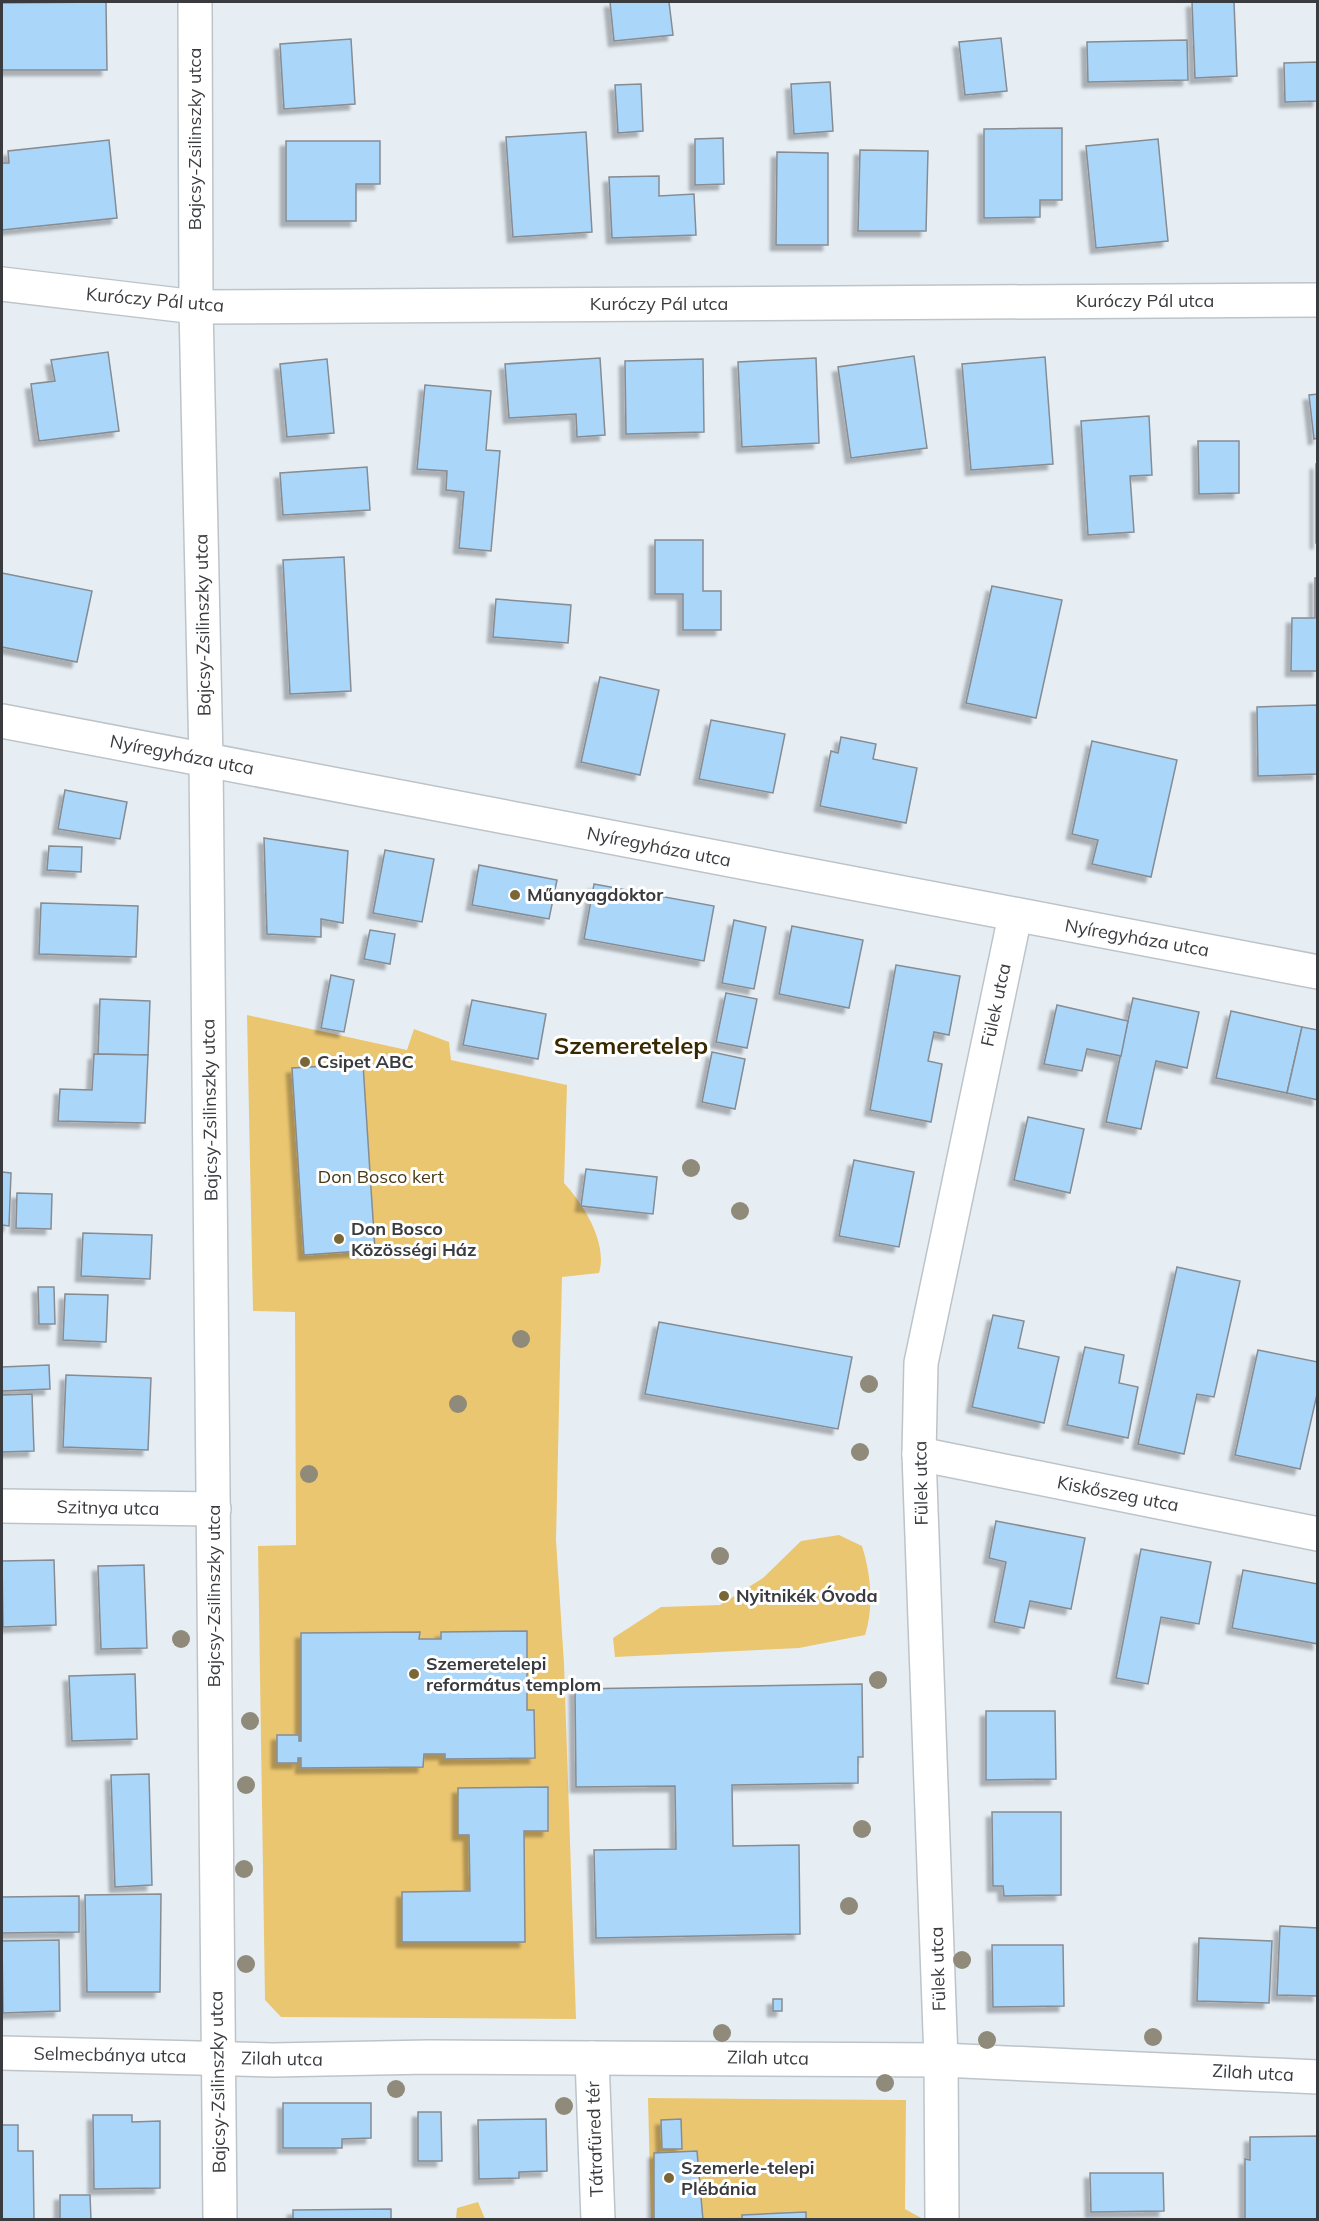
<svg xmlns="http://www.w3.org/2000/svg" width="1319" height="2221" viewBox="0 0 1319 2221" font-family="Mulish,sans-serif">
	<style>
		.green { fill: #ebc671 }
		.building { fill: #aad6fa; stroke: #868c92; stroke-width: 1.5; filter: url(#shadow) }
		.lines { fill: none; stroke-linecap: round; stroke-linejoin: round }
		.minor-casing { stroke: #bdc4c9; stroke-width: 36 }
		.minor { stroke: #fff; stroke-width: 33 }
		.tree { fill: #8f8a79 }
		.poi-dot { fill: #7b6636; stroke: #fff; stroke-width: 2 }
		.labels { text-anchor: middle; stroke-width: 6; stroke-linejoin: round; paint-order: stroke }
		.street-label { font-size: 18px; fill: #393b3e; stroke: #fff }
		.poi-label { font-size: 18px; font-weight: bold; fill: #393b3e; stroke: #fff; text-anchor: start }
		.park-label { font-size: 18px; fill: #483914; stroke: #fff }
		.district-label { font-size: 24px; font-weight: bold; fill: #382800; stroke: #fff }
	</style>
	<defs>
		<filter id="shadow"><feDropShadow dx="-5.5" dy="5.5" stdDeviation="1.5" flood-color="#0004"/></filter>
	</defs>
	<rect width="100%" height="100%" fill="#e6eef4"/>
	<g class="green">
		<path d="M247,1015L407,1050L414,1029L449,1042L451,1060L567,1085L564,1183C584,1205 608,1243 599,1273L562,1277L556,1540L564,1664L576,2019L281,2017L265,2000L258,1546L296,1545L295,1312L253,1311Z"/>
		<path d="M839,1535L862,1546C871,1574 874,1607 865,1635L799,1648L615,1657L613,1638L661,1607L720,1605L763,1578L801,1541Z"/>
		<path d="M648,2098L906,2100L905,2209L923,2219H651Z"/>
		<path d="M478,2202L485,2219H456L457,2208Z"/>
	</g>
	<g class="building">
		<path d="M106,2L107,70H2V3Z"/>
		<path d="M610,2H669L673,35L614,41Z"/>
		<path d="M1192,2H1234L1237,76L1195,78Z"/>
		<path d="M1001,38L1007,91L965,95L959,42Z"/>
		<path d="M351,39L355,104L284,109L280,44Z"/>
		<path d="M1187,40L1188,80L1088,82L1087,42Z"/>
		<path d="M1318,62V101L1285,102L1284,63Z"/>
		<path d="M830,82L833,131L794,134L791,84Z"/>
		<path d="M641,84L643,131L618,133L615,85Z"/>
		<path d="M1062,128V200H1040V217L984,218V129Z"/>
		<path d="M586,132L592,232L513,237L506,137Z"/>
		<path d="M723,138L724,184L695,185V139Z"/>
		<path d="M1158,139L1168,241L1096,248L1086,146Z"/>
		<path d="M109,140L117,218L2,230V163H9L8,151Z"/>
		<path d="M286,141H380V184H356V221H286Z"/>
		<path d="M860,150L928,151L926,231H858Z"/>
		<path d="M777,152L828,153V245H776Z"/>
		<path d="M659,176V196L694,194L696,235L612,238L609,177Z"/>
		<path d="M108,352L119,431L39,441L31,384L55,381L51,360Z"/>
		<path d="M914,356L927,448L851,458L838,367Z"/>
		<path d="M1045,357L1053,464L971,470L962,364Z"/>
		<path d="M600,358L605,435L577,437L576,414L509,418L505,364Z"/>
		<path d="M816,358L819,443L742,447L738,362Z"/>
		<path d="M327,359L334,433L287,437L280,364Z"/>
		<path d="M703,359L704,432L626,434L625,361Z"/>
		<path d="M425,385L491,391L486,450L500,451L491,551L459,548L464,492L446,490L447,471L417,469Z"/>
		<path d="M1318,394V438L1314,439L1309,395Z"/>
		<path d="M1149,416L1152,475L1130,476L1134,532L1088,535L1081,421Z"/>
		<path d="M1198,441H1239V493L1199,494Z"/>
		<rect x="1316" y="464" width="2" height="79"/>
		<path d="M367,467L370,510L283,515L280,473Z"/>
		<path d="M655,540H703V591H721V630H683V594H655Z"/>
		<path d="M344,557L351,691L290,694L283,560Z"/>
		<path d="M2,573L92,591L77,662L2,647Z"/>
		<path d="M1315,578H1318V671H1291L1292,618H1315Z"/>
		<path d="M992,586L1062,600L1036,718L966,703Z"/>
		<path d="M496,599L571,605L568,643L493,637Z"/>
		<path d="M600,677L659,690L640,775L581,762Z"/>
		<path d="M1318,705V774L1258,776L1257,707Z"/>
		<path d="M711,720L785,734L773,793L699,779Z"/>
		<path d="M841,737L876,744L873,759L917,768L906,823L820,806L831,751L838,753Z"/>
		<path d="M1092,741L1177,760L1151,877L1092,864L1098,840L1072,834Z"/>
		<path d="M65,790L127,802L120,839L58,829Z"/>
		<path d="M264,838L348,851L343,923L321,919V937L267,934Z"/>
		<path d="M49,846L82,847L81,872L47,870Z"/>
		<path d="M385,850L434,859L422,922L373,913Z"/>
		<path d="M479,865L557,880L549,919L472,905Z"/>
		<path d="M594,884L714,906L704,961L584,939Z"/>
		<path d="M41,903L138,906L136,957L39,954Z"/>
		<path d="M734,920L766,927L754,989L722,983Z"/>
		<path d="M792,926L863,940L849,1008L779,994Z"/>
		<path d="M370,930L395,934L390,964L364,959Z"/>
		<path d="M896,965L960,976L949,1035L934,1032L928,1061L942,1064L931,1122L870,1110Z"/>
		<path d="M331,975L354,980L344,1032L321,1028Z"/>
		<path d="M726,993L757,999L747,1048L716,1042Z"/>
		<path d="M1133,998L1199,1012L1187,1068L1156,1061L1141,1129L1106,1122Z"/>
		<path d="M100,999L150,1001L148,1055L98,1054Z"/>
		<path d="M472,1000L546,1014L538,1059L463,1045Z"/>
		<path d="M1057,1005L1128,1021L1121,1056L1087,1049L1082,1071L1044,1064Z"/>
		<path d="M1231,1011L1302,1027L1287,1093L1216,1078Z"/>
		<path d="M1302,1027L1318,1030V1100L1287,1093Z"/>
		<path d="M712,1052L745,1059L735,1109L702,1102Z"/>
		<path d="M94,1054L148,1055L145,1123L58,1121L60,1089L92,1090Z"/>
		<path d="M363,1064L375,1250L304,1255L292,1068Z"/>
		<path d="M1028,1117L1084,1129L1070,1193L1014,1180Z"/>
		<path d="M854,1160L914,1172L899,1247L839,1236Z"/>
		<path d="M586,1169L657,1177L653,1214L581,1206Z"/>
		<path d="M2,1172L11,1173L9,1226L2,1225Z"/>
		<path d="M17,1193L52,1194L51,1229L16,1228Z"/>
		<path d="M83,1233L152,1235L150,1279L81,1276Z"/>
		<path d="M1177,1267L1240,1281L1214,1397L1197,1394L1184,1454L1138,1444Z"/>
		<path d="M38,1287H54L55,1324H39Z"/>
		<path d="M65,1294L108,1295L106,1342L63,1340Z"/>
		<path d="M993,1315L1024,1321L1018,1348L1059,1357L1044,1423L972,1407Z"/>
		<path d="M659,1322L852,1357L838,1429L645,1394Z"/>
		<path d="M1085,1347L1124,1355L1119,1383L1138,1387L1128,1438L1067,1425Z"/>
		<path d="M1258,1350L1318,1362V1390L1300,1469L1235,1455Z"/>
		<path d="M49,1365L50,1389L2,1391V1367Z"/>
		<path d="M66,1375L151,1378L148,1450L63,1447Z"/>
		<path d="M32,1394L34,1451L2,1452V1395Z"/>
		<path d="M996,1521L1085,1538L1071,1609L1030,1601L1024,1628L994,1622L1006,1562L989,1558Z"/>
		<path d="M1141,1549L1211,1562L1199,1624L1161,1617L1148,1684L1116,1678Z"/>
		<path d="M54,1560L56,1625L3,1627L2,1561Z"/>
		<path d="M144,1565L147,1648L101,1649L98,1566Z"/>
		<path d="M1243,1570L1318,1584V1644L1232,1628Z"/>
		<path d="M527,1631V1710H534L535,1758L445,1759V1754H424L423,1767L301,1768V1758H298V1763H277V1735H299V1741H301V1633L420,1632L419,1639H441V1632Z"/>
		<path d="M135,1674L137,1739L72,1741L69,1676Z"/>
		<path d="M862,1684L863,1757H858V1783L732,1785L733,1846L799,1845L800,1934L596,1938L594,1850L676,1849L675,1786L576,1787L575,1689Z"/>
		<path d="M986,1711H1055L1056,1779L986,1780Z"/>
		<path d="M149,1774L152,1885L115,1887L111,1775Z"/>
		<path d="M548,1787V1831H524L525,1942H402V1892L470,1891L469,1835H458V1788Z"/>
		<path d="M992,1812H1061V1895L1004,1896L1003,1886H993Z"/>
		<path d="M161,1894L160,1992H87L85,1895Z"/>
		<path d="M79,1896V1932L2,1933V1897Z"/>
		<path d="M1280,1926L1318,1928V1996L1277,1995Z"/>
		<path d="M1199,1938L1272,1941L1269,2003L1197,2001Z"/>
		<path d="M59,1940L60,2011L3,2013L2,1941Z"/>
		<path d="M992,1945H1063L1064,2006L993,2007Z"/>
		<rect x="773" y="1999" width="9" height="12"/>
		<path d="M283,2103H371V2138L342,2139V2148H283Z"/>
		<path d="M418,2112H441L442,2161H418Z"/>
		<path d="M93,2115H132V2122L160,2121V2188L94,2189Z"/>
		<path d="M546,2119L547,2171L519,2172V2178L479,2179L478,2120Z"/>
		<path d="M681,2119L682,2149H662L661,2120Z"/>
		<path d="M2,2125H18V2151H33L34,2220H2Z"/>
		<path d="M1318,2136L1317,2220H1245V2159L1250,2160V2137Z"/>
		<path d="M697,2151L703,2220H654V2153Z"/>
		<path d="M1090,2173H1163L1164,2211L1091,2212Z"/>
		<path d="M60,2195H90L91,2220H60Z"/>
		<path d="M391,2209V2220H293V2210Z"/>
		<path d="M806,2212V2220H742V2215Z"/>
	</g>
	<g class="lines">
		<g class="minor-casing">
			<g id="minor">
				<path d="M195,2L196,307L206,759L220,2220"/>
				<path d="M2,284L196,307L1318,300"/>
				<path d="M2,721L1318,972"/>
				<path d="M919,1454L1318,1534"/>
				<path d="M2,1506L214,1509"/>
				<path d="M2,2053L273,2060L429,2057L941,2060L1318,2077"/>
				<path d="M592,2058L598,2220"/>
				<path d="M942,2220L941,2060L919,1454L921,1363L1015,916"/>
			</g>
		</g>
		<use href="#minor" class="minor"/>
	</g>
	<g class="tree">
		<circle cx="691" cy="1168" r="9"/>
		<circle cx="740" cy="1211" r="9"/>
		<circle cx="521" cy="1339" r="9"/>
		<circle cx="869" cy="1384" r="9"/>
		<circle cx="458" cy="1404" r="9"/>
		<circle cx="860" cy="1452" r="9"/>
		<circle cx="309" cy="1474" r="9"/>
		<circle cx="720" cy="1556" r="9"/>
		<circle cx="181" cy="1639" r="9"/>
		<circle cx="878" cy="1680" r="9"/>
		<circle cx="250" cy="1721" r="9"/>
		<circle cx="246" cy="1785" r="9"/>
		<circle cx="862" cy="1829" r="9"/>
		<circle cx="244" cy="1869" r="9"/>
		<circle cx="849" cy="1906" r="9"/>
		<circle cx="962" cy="1960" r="9"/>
		<circle cx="246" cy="1964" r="9"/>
		<circle cx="722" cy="2033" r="9"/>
		<circle cx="1153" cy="2037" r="9"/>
		<circle cx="987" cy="2040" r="9"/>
		<circle cx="885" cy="2083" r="9"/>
		<circle cx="396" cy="2089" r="9"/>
		<circle cx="564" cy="2106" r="9"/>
	</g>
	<g class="poi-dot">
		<circle cx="515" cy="895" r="6"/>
		<circle cx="305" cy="1062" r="6"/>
		<circle cx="339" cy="1239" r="6"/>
		<circle cx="724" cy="1596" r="6"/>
		<circle cx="414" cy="1674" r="6"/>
		<circle cx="669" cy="2178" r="6"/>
	</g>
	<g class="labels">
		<g class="street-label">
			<text transform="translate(195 139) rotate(-90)" y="6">Bajcsy-Zsilinszky utca</text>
			<text transform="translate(155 300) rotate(5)" y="6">Kuróczy Pál utca</text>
			<text x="1145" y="307">Kuróczy Pál utca</text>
			<text x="659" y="310">Kuróczy Pál utca</text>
			<text transform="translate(203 625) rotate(-91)" y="6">Bajcsy-Zsilinszky utca</text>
			<text transform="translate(182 755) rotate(11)" y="6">Nyíregyháza utca</text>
			<text transform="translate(659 847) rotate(11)" y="6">Nyíregyháza utca</text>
			<text transform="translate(1137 938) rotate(10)" y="6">Nyíregyháza utca</text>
			<text transform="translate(996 1005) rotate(-78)" y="6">Fülek utca</text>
			<text transform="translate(210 1110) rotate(-91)" y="6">Bajcsy-Zsilinszky utca</text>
			<text transform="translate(921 1483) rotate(-91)" y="6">Fülek utca</text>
			<text transform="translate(1118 1494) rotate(11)" y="6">Kiskőszeg utca</text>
			<text transform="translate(108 1508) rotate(1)" y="6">Szitnya utca</text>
			<text transform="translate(214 1596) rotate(-90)" y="6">Bajcsy-Zsilinszky utca</text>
			<text transform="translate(938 1969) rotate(-92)" y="6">Fülek utca</text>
			<text transform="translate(110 2055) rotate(1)" y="6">Selmecbánya utca</text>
			<text transform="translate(768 2058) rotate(1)" y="6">Zilah utca</text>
			<text transform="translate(282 2059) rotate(1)" y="6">Zilah utca</text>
			<text transform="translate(1253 2073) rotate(3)" y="6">Zilah utca</text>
			<text transform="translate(218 2082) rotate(-91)" y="6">Bajcsy-Zsilinszky utca</text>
			<text transform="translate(595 2139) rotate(-92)" y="6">Tátrafüred tér</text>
		</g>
		<g class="poi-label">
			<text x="527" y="901">Műanyagdoktor</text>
			<text x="317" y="1068">Csipet ABC</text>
			<text x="351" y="1235">Don Bosco<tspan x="351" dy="21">Közösségi Ház</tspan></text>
			<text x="736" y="1602">Nyitnikék Óvoda</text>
			<text x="426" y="1670">Szemeretelepi<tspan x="426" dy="21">református templom</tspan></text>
			<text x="681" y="2174">Szemerle-telepi<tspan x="681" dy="21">Plébánia</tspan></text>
		</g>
		<g class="park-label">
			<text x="381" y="1183">Don Bosco kert</text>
		</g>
		<g class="district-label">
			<text x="631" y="1054">Szemeretelep</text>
		</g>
	</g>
	<rect width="1319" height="2221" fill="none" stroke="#393b3e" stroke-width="6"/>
</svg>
